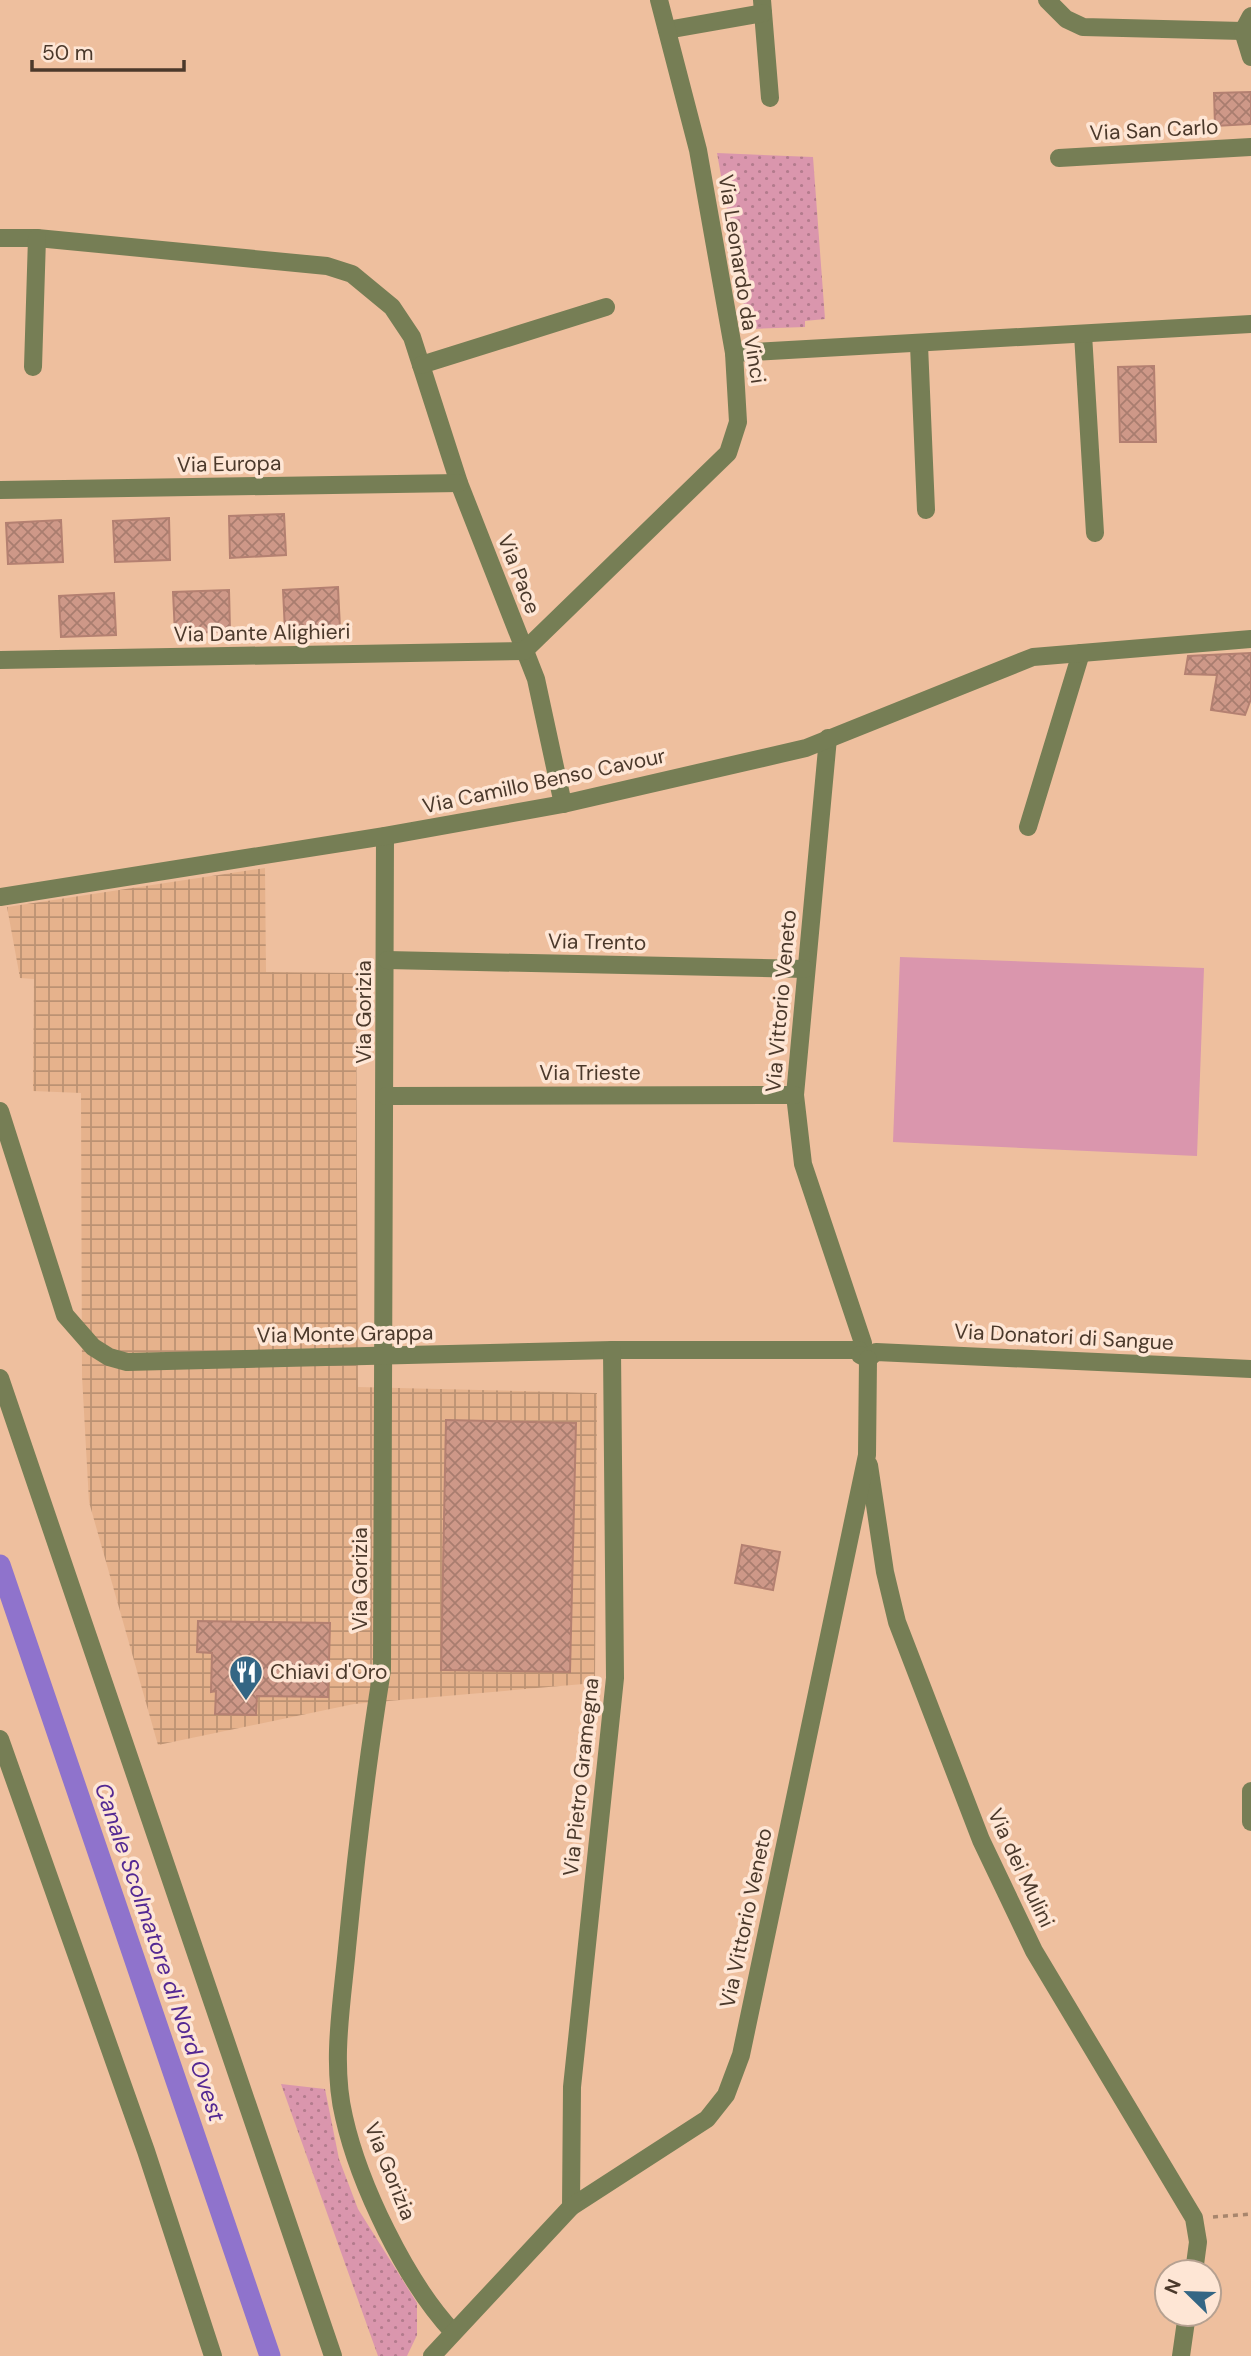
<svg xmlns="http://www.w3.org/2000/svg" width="1251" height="2356" viewBox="0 0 1251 2356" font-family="'DM Sans',sans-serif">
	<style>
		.industrial { fill: url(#industrial-grid) }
		.park { fill: url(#park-dots) }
		.pitch { fill: #da96ad }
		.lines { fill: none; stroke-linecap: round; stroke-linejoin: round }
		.canal { stroke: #8f73cc; stroke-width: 21 }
		.building { fill: url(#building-cross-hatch); stroke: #b48071; stroke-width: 2 }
		.path { stroke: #a8866d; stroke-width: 3.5; stroke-dasharray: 5 5; stroke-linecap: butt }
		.minor { stroke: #767e55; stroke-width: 18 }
		.labels { text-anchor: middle; stroke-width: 7; stroke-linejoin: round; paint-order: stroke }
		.street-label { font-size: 21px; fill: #4b392b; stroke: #fee6d5 }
		.poi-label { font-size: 21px; fill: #4b392b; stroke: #fee6d5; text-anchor: start }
		.water-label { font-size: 23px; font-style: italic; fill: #542993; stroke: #fee6d5 }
	</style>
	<defs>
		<pattern id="industrial-grid" width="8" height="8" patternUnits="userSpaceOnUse" patternTransform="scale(1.75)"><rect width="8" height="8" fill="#e6b28c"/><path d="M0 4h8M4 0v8" fill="none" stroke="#bc9273"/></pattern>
		<pattern id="park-dots" width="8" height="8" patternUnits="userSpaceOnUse" patternTransform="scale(1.75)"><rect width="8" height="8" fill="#da96ad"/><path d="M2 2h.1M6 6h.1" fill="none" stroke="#b37b8d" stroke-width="1.8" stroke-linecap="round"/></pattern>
		<pattern id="building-cross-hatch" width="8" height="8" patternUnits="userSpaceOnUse" patternTransform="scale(1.75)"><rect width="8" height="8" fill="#ce9888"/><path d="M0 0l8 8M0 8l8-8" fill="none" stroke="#a97d6f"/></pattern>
	</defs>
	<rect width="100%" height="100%" fill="#eebf9e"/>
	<path class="industrial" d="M265,868L266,972L356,973L358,1387L597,1393L595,1683L354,1704L158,1745L89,1502L82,1376L81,1093L33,1091L34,979L20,978L7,907Z"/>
	<g class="park">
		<path d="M717,153L813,157L825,319L805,321V327L748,329Z"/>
		<path d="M281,2084L325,2089L339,2159L358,2209L417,2303V2335L407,2356H378Z"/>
	</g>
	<path class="pitch" d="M900,957L1204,968L1197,1156L893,1142Z"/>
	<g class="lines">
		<path class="canal" d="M0,1565L270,2356"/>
	</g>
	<g class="building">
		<path d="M1251,92V124L1215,126L1214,93Z"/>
		<path d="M1154,366L1156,442H1120L1118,367Z"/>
		<path d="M284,514L286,555L230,558L229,516Z"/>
		<path d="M169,518L170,560L115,562L113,521Z"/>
		<path d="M61,520L63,562L8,564L6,523Z"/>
		<path d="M338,587L340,629L285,631L283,590Z"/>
		<path d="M229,590L230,631L175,634L173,592Z"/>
		<path d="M114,593L116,635L61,637L59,596Z"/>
		<path d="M1251,653V699L1245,715L1211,710L1217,675L1185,674L1188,656Z"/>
		<path d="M446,1420L576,1423L570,1672L441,1670Z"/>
		<path d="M742,1545L780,1552L773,1590L735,1583Z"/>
		<path d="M198,1621L330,1623L328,1697L257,1696L256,1715L215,1714L216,1691L211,1692L212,1653L197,1652Z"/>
	</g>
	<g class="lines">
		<path class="path" d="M1213,2217L1251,2214"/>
		<g class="minor">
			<path d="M762,0L770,98"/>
			<path d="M1047,0L1066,19L1083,27L1243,31"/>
			<path d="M1251,16L1243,31L1251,57"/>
			<path d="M667,30L763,13"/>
			<path d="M1059,158L1251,147"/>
			<path d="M0,238H37L327,266L352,274L392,307L412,337L459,483L536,679L563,804"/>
			<path d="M1083,334L1095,533"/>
			<path d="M919,345L926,510"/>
			<path d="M734,353L1251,324"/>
			<path d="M421,365L606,307"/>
			<path d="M33,367L37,238"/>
			<path d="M0,490L459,483"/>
			<path d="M0,660L524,651L728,453L738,422L734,353L698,150L659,0"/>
			<path d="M828,738L795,1095L803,1164L863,1343"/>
			<path d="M1028,827L1081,653"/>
			<path d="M385,836L382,1670C367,1763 356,1855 347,1948C342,2003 331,2063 344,2117C359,2184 406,2282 453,2332"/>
			<path d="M0,897L385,836L563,804L806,748L1033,657L1251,639"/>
			<path d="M387,960L805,969"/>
			<path d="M386,1096L795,1095"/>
			<path d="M0,1111L65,1315L93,1347L109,1357L127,1362L612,1350H859"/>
			<path d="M860,1355L868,1359L876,1352L1251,1369"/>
			<path d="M0,1378L333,2356"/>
			<path d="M869,1465L885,1572L897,1622L981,1840L1034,1951L1194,2218L1198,2242L1194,2272"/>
			<path d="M0,1739L146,2151L213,2356"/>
			<path d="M1251,1791V1822"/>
			<path d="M571,2207L572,2087L615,1678L612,1350"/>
			<path d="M432,2356L571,2207L707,2119L726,2095L741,2055L867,1455L868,1359"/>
			<path d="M1181,2356L1187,2314"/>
		</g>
	</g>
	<defs>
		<g id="restaurant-pin" transform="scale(1.75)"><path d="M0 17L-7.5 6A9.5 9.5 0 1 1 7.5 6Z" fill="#346684" stroke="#fee6d5"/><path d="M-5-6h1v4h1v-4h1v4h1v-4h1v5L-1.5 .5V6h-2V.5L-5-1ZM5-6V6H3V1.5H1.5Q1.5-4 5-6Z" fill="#fff"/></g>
	</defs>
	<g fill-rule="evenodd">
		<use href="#restaurant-pin" x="246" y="1672"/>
	</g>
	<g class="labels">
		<g class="street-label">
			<text transform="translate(1154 130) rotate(-3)" y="7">Via San Carlo</text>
			<text transform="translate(742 279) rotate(81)" y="7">Via Leonardo da Vinci</text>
			<text transform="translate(229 464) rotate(-1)" y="7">Via Europa</text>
			<text transform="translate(519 574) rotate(69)" y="7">Via Pace</text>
			<text transform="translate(262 633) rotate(-1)" y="7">Via Dante Alighieri</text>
			<text transform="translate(544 781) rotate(-12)" y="7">Via Camillo Benso Cavour</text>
			<text transform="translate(597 942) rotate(1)" y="7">Via Trento</text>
			<text transform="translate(781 1001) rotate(-85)" y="7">Via Vittorio Veneto</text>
			<text transform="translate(364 1012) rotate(-90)" y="7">Via Gorizia</text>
			<text x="590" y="1080">Via Trieste</text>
			<text transform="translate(345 1334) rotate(-1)" y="7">Via Monte Grappa</text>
			<text transform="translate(1064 1337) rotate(3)" y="7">Via Donatori di Sangue</text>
			<text transform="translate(360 1579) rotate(-90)" y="7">Via Gorizia</text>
			<text transform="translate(581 1777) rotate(-84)" y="7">Via Pietro Gramegna</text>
			<text transform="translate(1021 1868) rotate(65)" y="7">Via dei Mulini</text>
			<text transform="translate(746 1918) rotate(-78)" y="7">Via Vittorio Veneto</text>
			<text transform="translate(390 2171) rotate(68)" y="7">Via Gorizia</text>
		</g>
		<g class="poi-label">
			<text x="270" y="1679">Chiavi d'Oro</text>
		</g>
		<g class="water-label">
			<text transform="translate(160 1952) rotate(71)" y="8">Canale Scolmatore di Nord Ovest</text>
		</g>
	</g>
	<g transform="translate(1188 2293) rotate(293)"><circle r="33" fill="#fee6d5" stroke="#b6a191" stroke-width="2"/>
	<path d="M0-5L12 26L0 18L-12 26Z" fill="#346684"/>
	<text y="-10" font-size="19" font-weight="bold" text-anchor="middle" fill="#4b392b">N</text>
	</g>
	<path d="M32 60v10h152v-10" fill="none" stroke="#4b392b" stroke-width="3.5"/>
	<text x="42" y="60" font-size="21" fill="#4b392b" stroke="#fee6d5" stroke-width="5" paint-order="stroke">50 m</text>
</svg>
